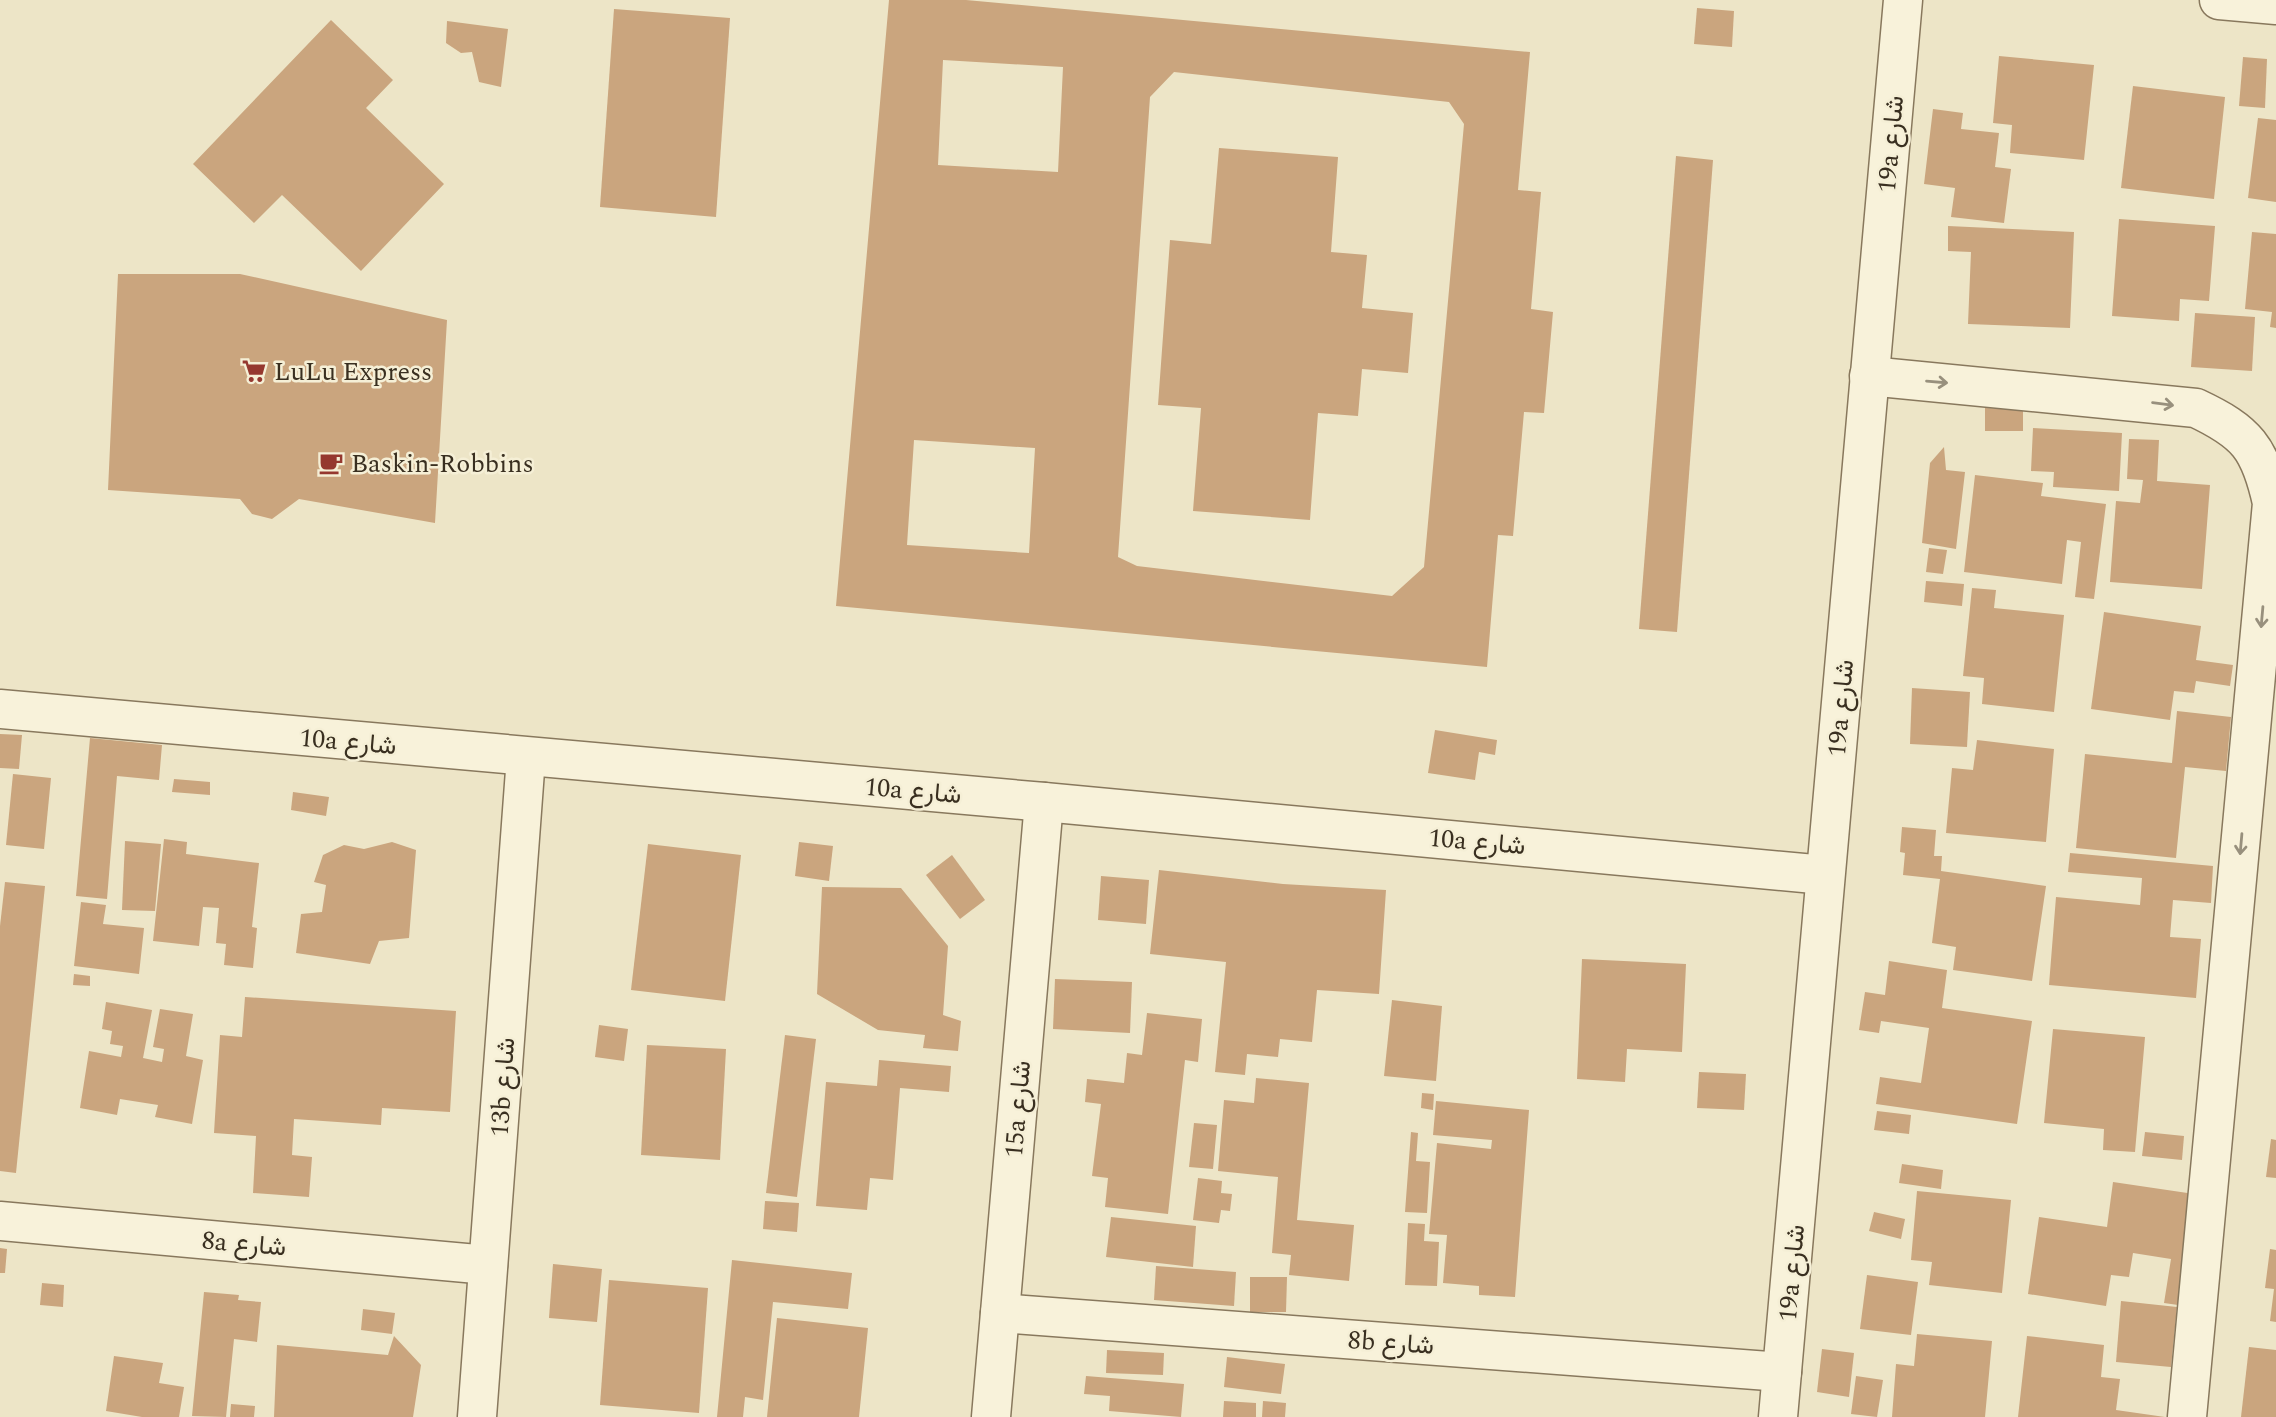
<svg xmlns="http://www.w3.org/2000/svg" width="2276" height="1417" viewBox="0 0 2276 1417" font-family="Spectral,Vazirmatn,serif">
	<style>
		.building { fill: #caa57e; fill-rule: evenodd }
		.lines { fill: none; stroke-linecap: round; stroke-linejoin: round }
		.street-casing { stroke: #88785d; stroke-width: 41 }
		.street { stroke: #f8f2da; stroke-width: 38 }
		.oneway { stroke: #98907d }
		.labels { text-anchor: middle; stroke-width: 5; stroke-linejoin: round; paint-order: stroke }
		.street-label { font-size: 26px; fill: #392f20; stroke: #f5efd6 }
		.poi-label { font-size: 26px; fill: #392f20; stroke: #f5efd6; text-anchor: start }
	</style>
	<rect width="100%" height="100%" fill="#ede5c7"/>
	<g class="building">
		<path d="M889,0H966L1530,52L1518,190L1541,192L1531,309L1553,312L1544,413L1524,412L1513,536L1498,535L1487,667L836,606ZM943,60L1063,67L1058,172L938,165ZM1174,72L1449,102L1464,124L1424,567L1392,596L1137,566L1118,557L1150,97ZM914,440L1035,448L1029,553L907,545Z"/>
		<path d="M1697,8L1734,11L1732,47L1694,44Z"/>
		<path d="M614,9L730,18L716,217L600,207Z"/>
		<path d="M331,20L393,80L366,108L444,184L361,271L282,195L254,223L193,164Z"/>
		<path d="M447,21L508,29L501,87L479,82L472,52L461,53L446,43Z"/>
		<path d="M1999,56L2094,65L2084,160L2010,153L2012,125L1993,123Z"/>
		<path d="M2243,57L2267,59L2265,108L2239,106Z"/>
		<path d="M2133,86L2225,97L2214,199L2121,188Z"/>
		<path d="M1933,109L1963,113L1961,129L1999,133L1995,167L2011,169L2004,223L1951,217L1955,188L1924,184Z"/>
		<path d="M2258,118L2276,120V202L2248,198Z"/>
		<path d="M1219,148L1338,157L1331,252L1367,255L1362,308L1413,313L1408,373L1362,369L1358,416L1318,413L1310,520L1193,511L1201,408L1158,405L1170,240L1211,244Z"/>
		<path d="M1676,156L1713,160L1677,632L1639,629Z"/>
		<path d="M2119,219L2215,226L2209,301L2180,299L2179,321L2112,316Z"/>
		<path d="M1948,226L2074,232L2070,328L1968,324L1971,252L1948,251Z"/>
		<path d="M2252,232L2276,234V328L2270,327L2272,312L2245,309Z"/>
		<path d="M118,274H240L447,320L435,523L299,499L272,519L252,514L240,499L108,490Z"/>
		<path d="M2195,313L2255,317L2252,371L2191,367Z"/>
		<path d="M1985,408L2023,409V431H1985Z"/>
		<path d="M2033,428L2122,433L2119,491L2053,487L2054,472L2031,471Z"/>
		<path d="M2129,439L2159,440L2157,481L2210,485L2202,589L2110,582L2116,501L2140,503L2143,480L2127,479Z"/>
		<path d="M1944,447L1946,470L1965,472L1956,549L1922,543L1930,463Z"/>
		<path d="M1975,475L2043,483L2041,496L2106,504L2094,599L2075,597L2081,542L2067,540L2062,584L1964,572Z"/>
		<path d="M1929,548L1947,550L1943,574L1926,572Z"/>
		<path d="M1926,581L1964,584L1962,606L1924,602Z"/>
		<path d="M1972,588L1996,590L1994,608L2064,615L2054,712L1982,704L1984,678L1963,676Z"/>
		<path d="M2104,612L2201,626L2196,660L2233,665L2230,686L2196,681L2194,693L2174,691L2170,720L2091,709Z"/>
		<path d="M1912,688L1970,692L1967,747L1910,744Z"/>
		<path d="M2177,711L2231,717L2226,771L2185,767L2176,858L2076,848L2085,754L2172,763Z"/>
		<path d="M1435,730L1497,740L1495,755L1479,752L1475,780L1428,773Z"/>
		<path d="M0,734L22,735L19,769L0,768Z"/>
		<path d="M90,738L162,745L159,780L117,776L107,899L76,896Z"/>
		<path d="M1977,740L2054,749L2046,842L1946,833L1952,768L1973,770Z"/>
		<path d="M13,774L51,778L44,849L6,845Z"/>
		<path d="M174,779L210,782V795L172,792Z"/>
		<path d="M293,792L329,797L326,816L291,810Z"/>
		<path d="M1902,827L1936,830L1934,856H1942L1941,871L2046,886L2032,981L1953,970L1956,947L1932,943L1940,879L1903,875L1905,853L1900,852Z"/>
		<path d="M164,839L187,842L186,854L259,863L252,927L257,928L253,968L224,965L226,944L216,943L219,908L203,907L199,946L153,941Z"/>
		<path d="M125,841L161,844L155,911L122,910Z"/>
		<path d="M392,842L416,850L409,938L379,941L370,964L296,953L301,914L322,912L326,885L314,882L323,855L344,845L364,849Z"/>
		<path d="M799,842L833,846L829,881L795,876Z"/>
		<path d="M648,844L741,855L725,1001L631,990Z"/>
		<path d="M2070,853L2213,866L2211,903L2173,900L2170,937L2201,939L2196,998L2049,985L2056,897L2140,905L2142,878L2068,872Z"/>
		<path d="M952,855L985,900L960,919L926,875Z"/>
		<path d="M1159,870L1283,884L1386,890L1379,994L1317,990L1312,1042L1280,1039L1278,1057L1247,1054L1245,1075L1215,1072L1226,962L1150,954Z"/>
		<path d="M1101,876L1149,880L1146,924L1098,920Z"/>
		<path d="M5,882L45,886L16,1173L0,1171V926Z"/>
		<path d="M822,887L901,888L948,946L943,1015L961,1021L958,1051L923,1048L925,1035L878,1030L817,994Z"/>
		<path d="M81,902L106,905L103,924L144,928L139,974L74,966Z"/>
		<path d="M1582,959L1686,964L1682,1052L1627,1049L1625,1082L1577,1079Z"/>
		<path d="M1889,961L1947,970L1942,1008L2032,1021L2017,1124L1876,1104L1880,1077L1921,1083L1929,1028L1881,1021L1879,1033L1859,1030L1865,992L1885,995Z"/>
		<path d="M74,974L90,976V986L73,985Z"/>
		<path d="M1055,979L1132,982L1130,1033L1053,1029Z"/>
		<path d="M245,997L456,1011L450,1112L382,1108L381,1125L294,1119L292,1155L312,1157L309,1197L253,1193L256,1136L214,1133L220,1035L242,1037Z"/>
		<path d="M1392,1000L1442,1006L1436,1081L1384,1076Z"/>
		<path d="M106,1002L152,1010L143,1058L162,1062L164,1049L153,1047L160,1009L193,1014L186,1056L203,1060L192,1124L155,1117L158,1105L120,1099L117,1115L80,1108L89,1051L121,1057L123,1046L110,1044L112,1031L102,1029Z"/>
		<path d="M1147,1013L1202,1019L1198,1062L1185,1060L1168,1214L1105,1207L1108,1178L1092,1176L1101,1104L1085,1102L1087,1079L1124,1083L1127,1053L1142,1055Z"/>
		<path d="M599,1025L628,1029L624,1061L595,1057Z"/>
		<path d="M2053,1029L2145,1037L2135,1152L2103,1150L2104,1129L2044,1123Z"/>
		<path d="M785,1035L816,1039L797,1197L766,1193Z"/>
		<path d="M647,1045L726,1049L720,1160L641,1155Z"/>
		<path d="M879,1060L951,1066L949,1092L900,1088L893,1180L870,1178L867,1210L816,1206L826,1082L877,1086Z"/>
		<path d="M1699,1072L1746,1074L1744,1110L1697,1108Z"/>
		<path d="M1256,1078L1309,1083L1297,1220L1354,1225L1349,1281L1289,1275L1291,1255L1272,1253L1278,1177L1218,1171L1224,1100L1254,1103Z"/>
		<path d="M1422,1093L1434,1094L1433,1110L1421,1108Z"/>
		<path d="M1436,1101L1529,1110L1515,1297L1479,1295V1286L1443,1283L1447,1235L1429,1234L1437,1143L1491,1149L1492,1140L1433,1135Z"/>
		<path d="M1877,1111L1911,1115L1909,1134L1874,1130Z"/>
		<path d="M1194,1123L1217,1125L1213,1169L1189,1167Z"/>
		<path d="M1411,1132L1418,1133L1416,1161L1430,1162L1427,1213L1405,1212Z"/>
		<path d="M2145,1132L2184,1136L2182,1160L2142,1156Z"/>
		<path d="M2271,1139L2276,1140V1178L2266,1177Z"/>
		<path d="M1902,1164L1943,1170L1941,1189L1899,1183Z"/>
		<path d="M1198,1178L1222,1181L1221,1193L1232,1194L1230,1211L1221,1210L1219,1223L1193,1220Z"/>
		<path d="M2113,1182L2201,1195L2185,1306L2164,1303L2171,1259L2133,1253L2129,1277L2111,1275L2106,1306L2028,1294L2039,1217L2107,1227Z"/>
		<path d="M1917,1191L2011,1200L2002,1293L1929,1285L1932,1262L1911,1260Z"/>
		<path d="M765,1201L799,1203L797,1232L763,1229Z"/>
		<path d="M1874,1212L1905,1219L1901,1239L1869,1231Z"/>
		<path d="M1111,1217L1196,1226L1193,1267L1106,1257Z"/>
		<path d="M1408,1223L1425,1224L1424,1241L1439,1242L1437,1286L1405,1285Z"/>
		<path d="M0,1248L7,1249L5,1273H0Z"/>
		<path d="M2270,1249L2276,1250V1322L2270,1321L2274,1289L2265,1288Z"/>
		<path d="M732,1260L852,1273L848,1309L773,1302L763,1400L745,1397L743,1417H717Z"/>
		<path d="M553,1264L602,1269L597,1322L549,1318Z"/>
		<path d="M1156,1266L1236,1272L1234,1306L1154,1300Z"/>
		<path d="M1867,1275L1918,1282L1911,1335L1860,1329Z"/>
		<path d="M1250,1277H1287L1286,1312H1250Z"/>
		<path d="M609,1280L708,1288L699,1413L600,1405Z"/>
		<path d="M42,1283L64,1285L63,1307L40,1305Z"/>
		<path d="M204,1292L239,1295L238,1300L261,1302L257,1342L234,1339L226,1417L192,1416Z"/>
		<path d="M2121,1301L2177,1307L2171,1367L2116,1362Z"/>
		<path d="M363,1309L395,1313L392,1334L361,1330Z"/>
		<path d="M777,1318L868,1328L859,1417H767Z"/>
		<path d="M1917,1334L1992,1341L1985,1417H1892L1896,1364L1914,1366Z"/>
		<path d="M394,1336L421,1365L413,1417H274L277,1345L388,1355Z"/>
		<path d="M2027,1336L2104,1345L2101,1377L2120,1379L2116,1410L2165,1417H2018Z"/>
		<path d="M2249,1347L2276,1350V1417H2241Z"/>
		<path d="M1822,1349L1854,1353L1849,1397L1817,1392Z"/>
		<path d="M1107,1350L1164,1353L1163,1375L1106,1373Z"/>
		<path d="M114,1356L163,1363L159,1383L184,1387L179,1417H142L106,1411Z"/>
		<path d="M1227,1357L1285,1364L1281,1394L1224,1387Z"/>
		<path d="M1086,1376L1184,1384L1181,1417L1109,1411L1110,1396L1084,1394Z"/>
		<path d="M1856,1376L1883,1380L1877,1417L1851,1414Z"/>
		<path d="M1224,1401L1256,1403V1417H1223Z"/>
		<path d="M1263,1401L1286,1403L1285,1417H1262Z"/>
		<path d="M231,1404L255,1406L254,1417H230Z"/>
	</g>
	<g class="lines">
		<g class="street-casing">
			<g id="street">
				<path d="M2219,0L2276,5"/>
				<path d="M1869,376L2196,408C2247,432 2260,448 2272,503L2187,1417"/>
				<path d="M0,709L1044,802L1825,875"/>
				<path d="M0,1221L488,1265"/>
				<path d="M1000,1313L1782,1372"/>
				<path d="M477,1417L526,757"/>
				<path d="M991,1417L1044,802"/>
				<path d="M1778,1417L1903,0"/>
			</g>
		</g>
		<use href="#street" class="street"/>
	</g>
	<defs><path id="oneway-shaft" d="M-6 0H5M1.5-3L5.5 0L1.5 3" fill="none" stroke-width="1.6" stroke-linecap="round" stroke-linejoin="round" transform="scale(1.75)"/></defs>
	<g class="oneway">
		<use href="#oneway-shaft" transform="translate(1937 382) rotate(5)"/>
		<use href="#oneway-shaft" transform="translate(2163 404) rotate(7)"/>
		<use href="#oneway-shaft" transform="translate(2262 617) rotate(95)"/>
		<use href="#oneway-shaft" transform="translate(2241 844) rotate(95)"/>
	</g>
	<defs>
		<g id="supermarket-bare" transform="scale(1.89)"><path d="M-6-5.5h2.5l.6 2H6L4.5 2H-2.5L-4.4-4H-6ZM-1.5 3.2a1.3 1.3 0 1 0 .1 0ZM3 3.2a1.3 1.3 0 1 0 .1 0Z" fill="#95382f" stroke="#f5efd6" stroke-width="2.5" paint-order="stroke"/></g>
		<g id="cafe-bare" transform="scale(1.89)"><path d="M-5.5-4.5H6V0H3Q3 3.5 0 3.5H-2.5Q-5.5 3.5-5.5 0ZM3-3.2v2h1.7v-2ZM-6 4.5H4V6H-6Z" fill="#95382f" stroke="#f5efd6" stroke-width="2.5" paint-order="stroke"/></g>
	</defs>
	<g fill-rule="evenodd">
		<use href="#supermarket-bare" x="254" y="371"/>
		<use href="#cafe-bare" x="331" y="463"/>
	</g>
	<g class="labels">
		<g class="street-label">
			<text transform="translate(1890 144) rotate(-85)" y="9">19a شارع</text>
			<text transform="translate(1840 708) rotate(-85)" y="9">19a شارع</text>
			<text transform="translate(348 741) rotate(5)" y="9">10a شارع</text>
			<text transform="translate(913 790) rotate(5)" y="9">10a شارع</text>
			<text transform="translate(1477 841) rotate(5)" y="9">10a شارع</text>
			<text transform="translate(502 1087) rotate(-86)" y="9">13b شارع</text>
			<text transform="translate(1017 1109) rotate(-85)" y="9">15a شارع</text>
			<text transform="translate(244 1243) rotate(5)" y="9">8a شارع</text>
			<text transform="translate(1791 1273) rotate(-85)" y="9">19a شارع</text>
			<text transform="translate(1391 1342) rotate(4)" y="9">8b شارع</text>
		</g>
		<g class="poi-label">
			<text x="274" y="380">LuLu Express</text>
			<text x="351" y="472">Baskin-Robbins</text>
		</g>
	</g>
</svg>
